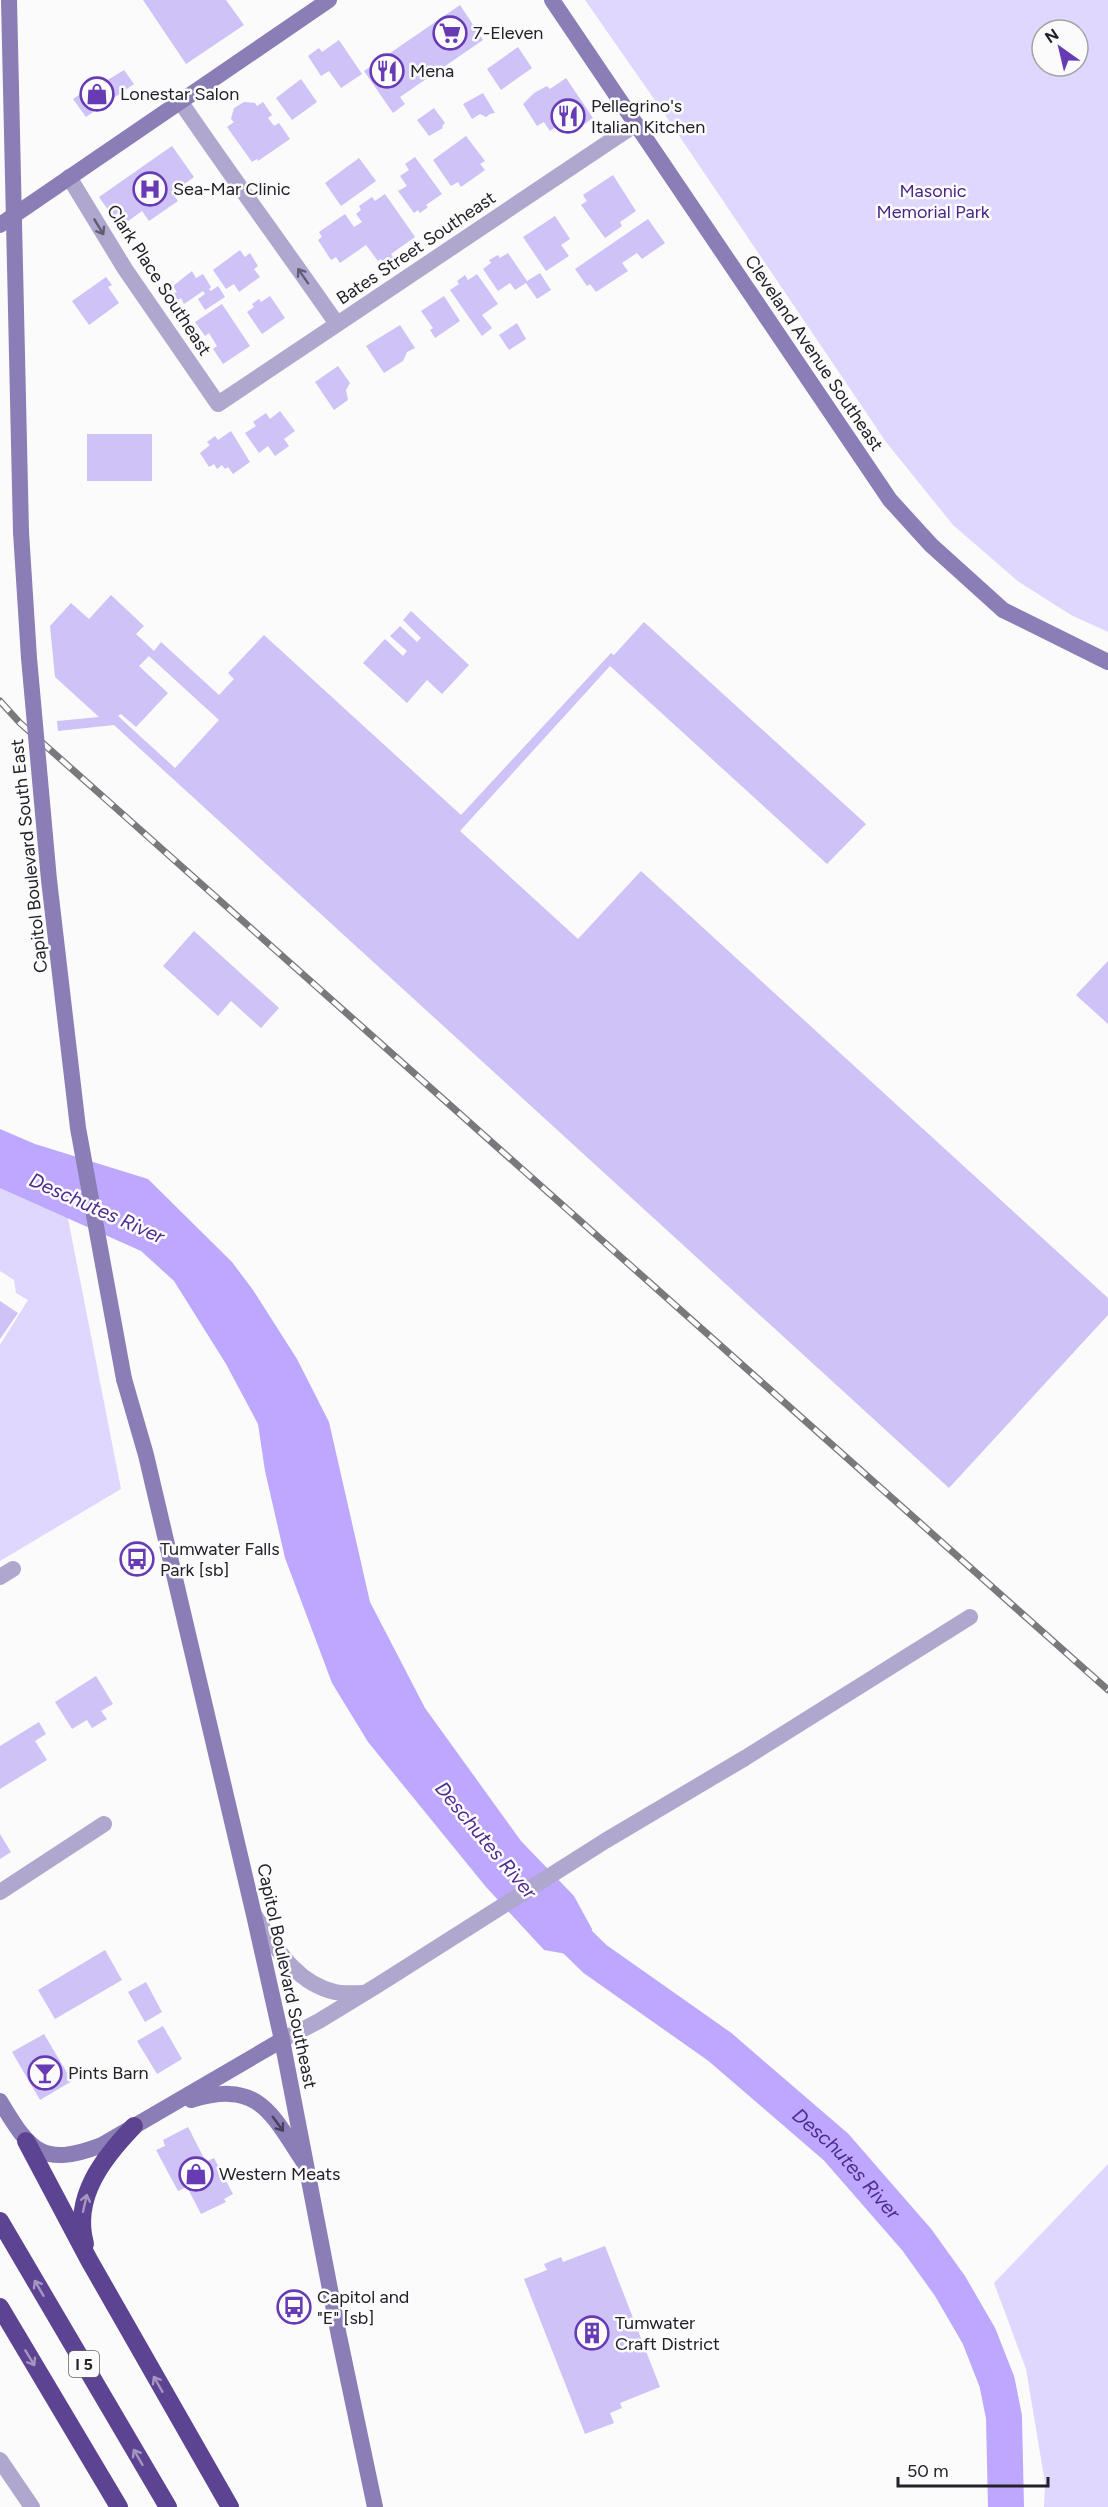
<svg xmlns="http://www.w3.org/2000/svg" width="1108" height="2507" viewBox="0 0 1108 2507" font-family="Figtree,sans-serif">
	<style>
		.green { fill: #dfd7fd; fill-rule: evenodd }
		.water { fill: #bea8ff }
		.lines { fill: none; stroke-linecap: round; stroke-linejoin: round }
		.river { stroke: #bea8ff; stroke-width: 36 }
		.building { fill: #cec2f7; fill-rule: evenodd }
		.minor { stroke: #afa7cd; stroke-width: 16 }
		.tertiary { stroke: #afa7cd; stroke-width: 16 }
		.secondary { stroke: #8b7db5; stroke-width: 16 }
		.motorway { stroke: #5c4492; stroke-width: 18 }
		.rail-casing { stroke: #79787d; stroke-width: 7 }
		.rail { stroke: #fbfbfb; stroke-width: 4.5; stroke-dasharray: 14; stroke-linecap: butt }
		.secondary-bridge { stroke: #8b7db5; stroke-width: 16 }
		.oneway { stroke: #615d73 }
		.oneway2 { stroke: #47415a }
		.oneway3 { stroke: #a496c1 }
		.labels { text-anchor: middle; stroke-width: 5; stroke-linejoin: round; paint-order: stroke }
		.shield { fill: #fbfbfb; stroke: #636268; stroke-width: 1.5 }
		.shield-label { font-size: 16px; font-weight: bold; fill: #222029 }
		.poi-label { font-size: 18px; fill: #222029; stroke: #fbfbfb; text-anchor: start }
		.park-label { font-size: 18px; fill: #492587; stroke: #fbfbfb }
		.street-label { font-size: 18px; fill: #222029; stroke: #fbfbfb }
		.water-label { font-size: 20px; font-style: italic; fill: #4f2b8e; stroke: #fbfbfb }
	</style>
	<rect width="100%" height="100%" fill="#fbfbfb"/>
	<g class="green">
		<path d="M585,0H1108V632L1071,615L1019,582L953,525L886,442L661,109ZM1042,30H1078V66H1042Z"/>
		<path d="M0,1165L63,1193L121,1489L0,1561V1345L28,1300L16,1293L14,1280L0,1271Z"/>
		<path d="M1108,2164V2507H1044L1045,2483L1026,2369L994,2283Z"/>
	</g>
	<path class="water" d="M0,1129L35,1144L148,1179L232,1262L253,1290L297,1359L329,1422L370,1602L425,1708L521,1841L574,1896L592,1929L595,1959L544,1950L486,1887L368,1742L332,1683L285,1558L265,1471L258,1424L226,1364L174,1281L141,1251L0,1188Z"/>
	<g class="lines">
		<path class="river" id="s1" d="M560,1925L595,1959L720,2047L836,2147L917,2240L950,2286L979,2336L997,2382L1004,2417L1006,2507"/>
	</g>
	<g class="building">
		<path d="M143,0H226L244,25L186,64Z"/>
		<path d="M460,5L483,40L400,97L405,104L393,113L364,71Z"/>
		<path d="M339,40L362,74L341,88L329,71L321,76L308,56L319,48L322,52Z"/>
		<path d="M518,47L532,68L501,90L487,69Z"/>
		<path d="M124,70L134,84L86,117L73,99L104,78L106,81Z"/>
		<path d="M566,78L593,118L576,130L568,119L550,131L544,122L537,126L523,104L534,93L547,86L550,89Z"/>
		<path d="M301,79L317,102L292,120L276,98Z"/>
		<path d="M483,93L495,113L490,114L486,117L480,114L472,119L463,104Z"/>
		<path d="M244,102L255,103L257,106L263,102L272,115L268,118L274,126L279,123L290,139L258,161L257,159L252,162L227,127L234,122L231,119L234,108Z"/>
		<path d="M434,108L445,123L442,126L443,128L429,136L417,120Z"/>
		<path d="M466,136L485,161L480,164L485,170L461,187L458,182L451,186L433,160Z"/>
		<path d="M172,146L194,177L172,193L178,201L149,221L142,211L120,227L99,197Z"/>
		<path d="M415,157L442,194L426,205L428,207L420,213L418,210L414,213L398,191L407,186L400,176L409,170L405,164Z"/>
		<path d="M359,158L376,181L341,206L325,183Z"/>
		<path d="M613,175L636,211L620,222L622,226L605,238L581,205L587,201L583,195Z"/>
		<path d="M385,194L415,237L391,254L393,257L384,264L381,259L378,261L366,245L340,263L336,257L331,260L318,240L322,237L319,232L345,214L354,227L362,222L356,214L361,210L359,206L372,197L375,201Z"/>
		<path d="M555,216L570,239L561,245L569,256L546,271L523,237Z"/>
		<path d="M648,219L665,243L642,259L637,253L622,263L628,271L596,292L590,284L587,286L575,269Z"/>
		<path d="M240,250L245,257L250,253L258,266L254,269L260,277L239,292L234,284L226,289L213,270Z"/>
		<path d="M508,253L527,281L540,273L551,290L537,299L526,283L515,290L510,283L498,291L483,269L491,263L489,260L498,255L500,258Z"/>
		<path d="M192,271L196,278L203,274L211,287L209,289L211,291L218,286L225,297L205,310L198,299L205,294L203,291L184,304L181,298L177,301L173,294L177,292L173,286Z"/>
		<path d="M477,274L498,304L482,315L492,328L482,336L450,290L459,284L457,281L465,275L468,280Z"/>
		<path d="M106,277L112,285L108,287L119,303L89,325L72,301Z"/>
		<path d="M270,296L285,318L262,334L247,312L254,307L252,304L259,299L261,302Z"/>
		<path d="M444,296L460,321L435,338L430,330L433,328L421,311Z"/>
		<path d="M222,304L250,346L223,364L213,349L217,346L209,333L205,336L195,322Z"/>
		<path d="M517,323L526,339L509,350L499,335Z"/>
		<path d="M400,325L415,348L407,352L403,361L384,373L366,346Z"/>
		<path d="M338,366L350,383L346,390L348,400L334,410L315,382Z"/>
		<path d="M280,411L295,431L284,439L289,446L275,456L268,446L259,453L245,433L256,426L253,422L266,413L270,419Z"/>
		<path d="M231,431L250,462L233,474L228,467L225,469L222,465L217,469L214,464L209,467L200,453L210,445L207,442L215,436L218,440Z"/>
		<rect x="87" y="434" width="65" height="47"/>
		<path d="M111,595L144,626L136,634L154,651L161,642L219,695L234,679L228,673L264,635L461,815L611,653L614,655L644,622L866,824L827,864L610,666L460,831L578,939L641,871L1108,1298V1315L949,1488L114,725L58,731L57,721L99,717L55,677L50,626L71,603L89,619ZM149,656L219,720L175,768L118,716L121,714L136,727L168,693L139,666Z"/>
		<path d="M411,611L469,665L442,694L427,680L407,703L363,663L385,639L403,656L407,651L390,636L400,626L417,642L421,638L403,620Z"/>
		<path d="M194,931L279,1008L261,1028L231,1001L218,1016L163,966Z"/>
		<path d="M1108,961V1024L1076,995Z"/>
		<path d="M0,1301L18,1313L0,1339Z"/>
		<path d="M96,1676L113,1704L101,1711L107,1719L92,1728L87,1720L72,1729L55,1702Z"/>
		<path d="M39,1722L46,1734L35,1741L47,1760L0,1789V1746Z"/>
		<path d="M0,1834L11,1852L0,1859Z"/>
		<path d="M105,1950L122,1980L55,2019L38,1990Z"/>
		<path d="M146,1982L162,2012L145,2022L128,1992Z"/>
		<path d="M163,2026L182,2059L157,2074L137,2041Z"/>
		<path d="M44,2034L72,2081L40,2100L12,2052Z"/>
		<path d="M188,2127L206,2162L214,2158L233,2194L224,2199L226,2202L201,2214L187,2187L178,2191L156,2150L165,2146L163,2140Z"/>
		<path d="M605,2246L660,2387L620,2403L622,2408L610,2413L614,2423L585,2434L524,2279L547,2270L544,2264L561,2257L563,2262Z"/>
	</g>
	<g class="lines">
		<g class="minor">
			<path d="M180,101C231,176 285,249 337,324"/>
			<path d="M69,177L125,269L218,404L636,124"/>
			<path d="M0,1577L13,1569"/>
			<path d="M0,1892L104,1824"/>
			<path d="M255,1916C276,1947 295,1983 335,1992C344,1994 354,1993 363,1993"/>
			<path d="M282,2040L319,2021L378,1985L605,1841L745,1758L970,1617"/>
		</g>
		<path class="tertiary" d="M0,2460L32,2507"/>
		<g class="secondary">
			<path d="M9,0L21,532"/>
			<path d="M552,0L890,500L931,545L1003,610L1108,662"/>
			<path d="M0,225L329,0"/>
			<path d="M124,1379L146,1455L254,1915L282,2040L339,2336L375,2507"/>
			<path d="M191,2100C258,2080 270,2111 303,2161"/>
			<path d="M0,2101C30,2151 42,2168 102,2145L282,2040"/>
		</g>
		<g class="motorway">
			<path d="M26,2141L89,2260L230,2507"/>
			<path d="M0,2221L168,2507"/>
			<path d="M85,2244C72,2197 104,2157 134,2126"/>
			<path d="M0,2307L119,2507"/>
		</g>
		<g class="rail-casing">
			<path id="rail" d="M0,701L20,723L109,802L1108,1690"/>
		</g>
		<use href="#rail" class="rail"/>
		<path class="secondary-bridge" d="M21,532L29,658L49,880L78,1128L124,1379"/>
	</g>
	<defs><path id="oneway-shaft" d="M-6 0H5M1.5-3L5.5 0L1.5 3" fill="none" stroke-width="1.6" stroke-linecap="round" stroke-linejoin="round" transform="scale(1.5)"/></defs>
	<g class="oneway">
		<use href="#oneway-shaft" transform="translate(99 227) rotate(59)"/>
		<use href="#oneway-shaft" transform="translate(303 276) rotate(-125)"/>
	</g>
	<use class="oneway2" href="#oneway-shaft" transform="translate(278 2124) rotate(54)"/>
	<g class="oneway3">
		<use href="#oneway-shaft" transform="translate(85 2203) rotate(-77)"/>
		<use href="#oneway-shaft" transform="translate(39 2288) rotate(-120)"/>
		<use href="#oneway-shaft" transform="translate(30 2358) rotate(59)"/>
		<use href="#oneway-shaft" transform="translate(158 2384) rotate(-120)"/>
		<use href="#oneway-shaft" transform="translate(138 2457) rotate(-120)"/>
	</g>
	<defs>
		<g id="supermarket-ring" transform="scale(1.725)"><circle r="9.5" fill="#fbfbfb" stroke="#663bb3" stroke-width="1.5"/><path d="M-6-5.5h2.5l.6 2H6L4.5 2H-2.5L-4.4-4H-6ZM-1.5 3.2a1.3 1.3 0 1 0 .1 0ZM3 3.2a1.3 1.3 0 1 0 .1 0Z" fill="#663bb3"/></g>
		<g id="restaurant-ring" transform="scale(1.725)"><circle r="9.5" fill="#fbfbfb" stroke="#663bb3" stroke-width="1.5"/><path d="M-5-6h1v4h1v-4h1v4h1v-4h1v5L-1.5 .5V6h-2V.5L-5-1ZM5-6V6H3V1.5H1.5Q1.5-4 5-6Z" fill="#663bb3"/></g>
		<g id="shop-ring" transform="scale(1.725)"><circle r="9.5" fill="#fbfbfb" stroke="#663bb3" stroke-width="1.5"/><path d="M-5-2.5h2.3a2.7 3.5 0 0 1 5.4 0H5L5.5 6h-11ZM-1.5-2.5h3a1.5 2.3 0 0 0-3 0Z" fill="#663bb3"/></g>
		<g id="hospital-ring" transform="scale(1.725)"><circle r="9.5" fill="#fbfbfb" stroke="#663bb3" stroke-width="1.5"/><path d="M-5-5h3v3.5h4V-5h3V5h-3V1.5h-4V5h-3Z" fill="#663bb3"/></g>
		<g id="bus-ring" transform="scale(1.725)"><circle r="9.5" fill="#fbfbfb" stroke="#663bb3" stroke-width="1.5"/><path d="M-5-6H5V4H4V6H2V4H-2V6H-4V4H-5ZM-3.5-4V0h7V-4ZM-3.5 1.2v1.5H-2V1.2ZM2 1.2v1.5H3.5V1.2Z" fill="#663bb3"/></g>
		<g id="bar-ring" transform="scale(1.725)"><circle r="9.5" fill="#fbfbfb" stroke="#663bb3" stroke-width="1.5"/><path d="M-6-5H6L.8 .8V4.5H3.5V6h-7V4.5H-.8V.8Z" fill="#663bb3"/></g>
		<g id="building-ring" transform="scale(1.725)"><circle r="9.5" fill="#fbfbfb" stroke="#663bb3" stroke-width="1.5"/><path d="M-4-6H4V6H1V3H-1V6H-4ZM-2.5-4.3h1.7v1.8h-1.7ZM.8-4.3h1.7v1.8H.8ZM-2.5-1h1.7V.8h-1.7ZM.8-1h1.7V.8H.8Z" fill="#663bb3"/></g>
	</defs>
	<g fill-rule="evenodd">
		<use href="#supermarket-ring" x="450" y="33"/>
		<use href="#restaurant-ring" x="387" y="71"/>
		<use href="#shop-ring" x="97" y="94"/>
		<use href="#restaurant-ring" x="568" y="116"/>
		<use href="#hospital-ring" x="150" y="189"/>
		<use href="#bus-ring" x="137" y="1559"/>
		<use href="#bar-ring" x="45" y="2073"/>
		<use href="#shop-ring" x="196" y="2174"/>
		<use href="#bus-ring" x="294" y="2307"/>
		<use href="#building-ring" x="592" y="2333"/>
	</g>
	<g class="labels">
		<rect class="shield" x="69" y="2351" width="30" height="26" rx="4.5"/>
		<g class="shield-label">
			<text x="84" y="2370">I 5</text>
		</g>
		<g class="poi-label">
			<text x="473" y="39">7-Eleven</text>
			<text x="410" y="77">Mena</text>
			<text x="120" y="100">Lonestar Salon</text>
			<text x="591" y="112">Pellegrino's<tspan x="591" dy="21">Italian Kitchen</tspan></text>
			<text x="173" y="195">Sea-Mar Clinic</text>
			<text x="160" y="1555">Tumwater Falls<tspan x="160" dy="21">Park [sb]</tspan></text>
			<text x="68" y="2079">Pints Barn</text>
			<text x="219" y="2180">Western Meats</text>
			<text x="317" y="2303">Capitol and<tspan x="317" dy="21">"E" [sb]</tspan></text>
			<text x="615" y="2329">Tumwater<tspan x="615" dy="21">Craft District</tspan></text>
		</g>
		<g class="park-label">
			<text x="933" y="197">Masonic<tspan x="933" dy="21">Memorial Park</tspan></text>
		</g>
		<g class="street-label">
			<text transform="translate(416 248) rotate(-34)" y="6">Bates Street Southeast</text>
			<text transform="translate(159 280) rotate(57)" y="6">Clark Place Southeast</text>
			<text transform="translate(814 353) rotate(56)" y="6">Cleveland Avenue Southeast</text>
			<text transform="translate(29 856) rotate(-96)" y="6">Capitol Boulevard South East</text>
			<text transform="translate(287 1976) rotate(78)" y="6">Capitol Boulevard Southeast</text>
		</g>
		<g class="water-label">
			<text transform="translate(97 1208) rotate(24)" y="7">Deschutes River</text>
			<text transform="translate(486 1840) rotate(50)" y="7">Deschutes River</text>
			<text dy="7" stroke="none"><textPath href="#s1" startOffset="374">Deschutes River</textPath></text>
		</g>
	</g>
	<g transform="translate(1060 48) rotate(326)"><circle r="28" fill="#fbfbfb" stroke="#a4a3a7" stroke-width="1.5"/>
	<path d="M0-4.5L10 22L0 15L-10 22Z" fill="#663bb3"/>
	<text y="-9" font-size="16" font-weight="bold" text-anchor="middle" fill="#222029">N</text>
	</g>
	<path d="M898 2477v9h150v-9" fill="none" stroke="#222029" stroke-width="3"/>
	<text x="907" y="2477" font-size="18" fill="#222029" stroke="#fbfbfb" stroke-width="4.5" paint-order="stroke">50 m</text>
</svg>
